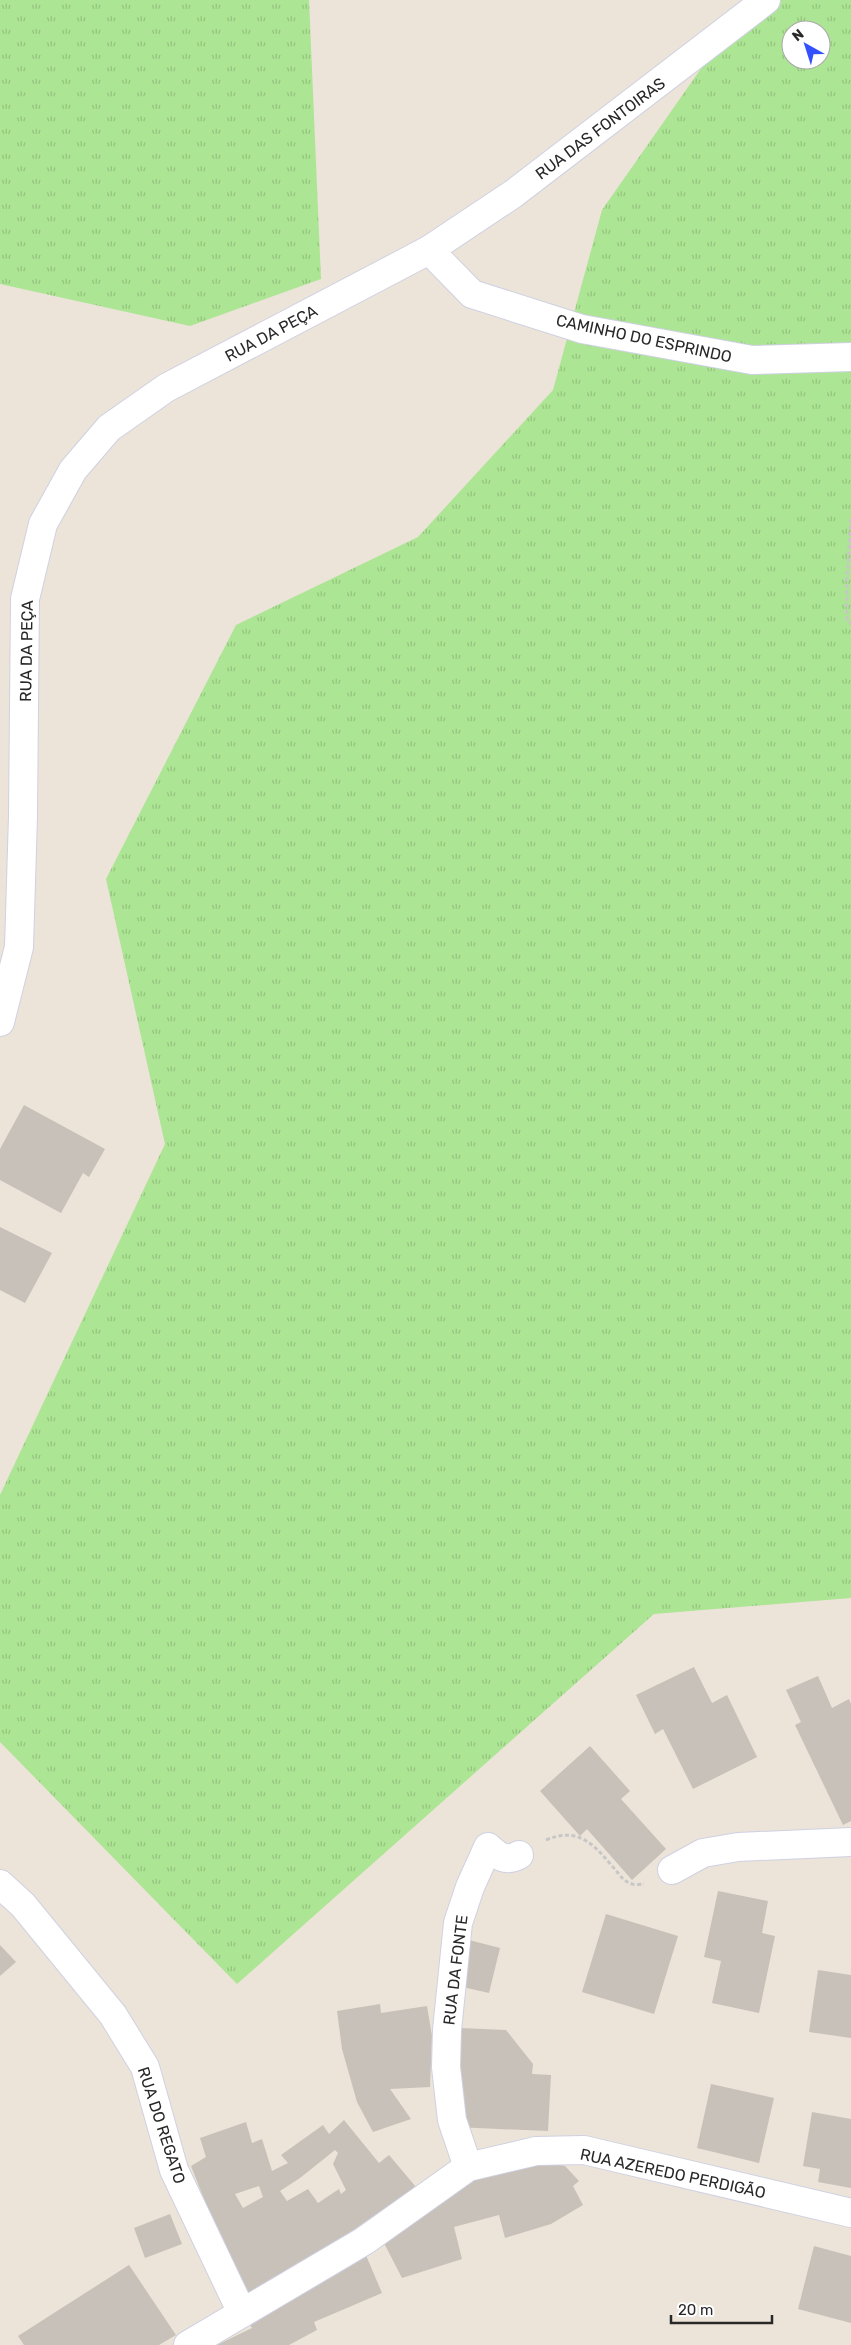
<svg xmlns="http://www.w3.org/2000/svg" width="851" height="2345" viewBox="0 0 851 2345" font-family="Rubik,sans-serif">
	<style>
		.grass { fill: url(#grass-tufts); fill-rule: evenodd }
		.building { fill: #c7c1b9; fill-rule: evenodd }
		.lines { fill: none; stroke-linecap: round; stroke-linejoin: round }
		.minor-casing { stroke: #cfd1e2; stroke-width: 30 }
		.path { stroke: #c7c7c7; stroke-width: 3; stroke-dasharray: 4 2.5; stroke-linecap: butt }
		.minor { stroke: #fff; stroke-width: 28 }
		.labels { text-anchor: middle; stroke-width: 5; stroke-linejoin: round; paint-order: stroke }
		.street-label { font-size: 16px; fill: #282828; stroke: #fff }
	</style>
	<defs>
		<pattern id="grass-tufts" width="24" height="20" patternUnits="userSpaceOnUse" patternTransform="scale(1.25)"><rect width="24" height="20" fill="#ace593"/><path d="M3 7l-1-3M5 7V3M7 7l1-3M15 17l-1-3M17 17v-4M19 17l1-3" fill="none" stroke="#94c47f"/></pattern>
	</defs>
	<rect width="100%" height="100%" fill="#ece4d9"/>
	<g class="grass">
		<path d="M0,0H309L321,279L190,326L0,284Z"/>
		<path d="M749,0H851V1598L654,1614L237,1984L0,1742V1495L165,1144L106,879L236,625L418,537L553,390L602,210ZM791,30H821V60H791Z"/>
	</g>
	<g class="building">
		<path d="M24,1105L105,1149L89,1177L83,1173L61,1213L0,1180V1149Z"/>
		<path d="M0,1227L52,1253L25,1303L0,1290Z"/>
		<path d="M694,1667L712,1703L727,1695L757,1757L693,1789L663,1729L655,1734L636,1695Z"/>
		<path d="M818,1676L832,1708L849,1699L851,1704V1821L843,1825L795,1725L801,1722L786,1690Z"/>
		<path d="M590,1746L630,1791L621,1799L666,1849L632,1880L587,1829L580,1836L540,1791Z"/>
		<path d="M718,1891L768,1901L762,1933L775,1936L759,2013L712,2003L721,1961L704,1957Z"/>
		<path d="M606,1914L678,1936L654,2014L582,1992Z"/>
		<path d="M469,1940L500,1948L489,1993L458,1986Z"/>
		<path d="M0,1945L16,1962L0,1976Z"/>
		<path d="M818,1970L851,1975V2038L809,2032Z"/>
		<path d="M380,2004L381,2013L427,2006L432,2036L430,2087L390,2089L411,2119L373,2132L357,2102L342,2049L337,2011Z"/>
		<path d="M460,2028L506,2030L533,2064L532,2074L551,2075L548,2131L454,2127Z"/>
		<path d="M711,2084L774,2098L759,2163L697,2148Z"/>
		<path d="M812,2112L851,2119V2188L818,2182L820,2169L803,2166Z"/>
		<path d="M344,2120L379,2163L389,2155L416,2187L307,2262L243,2298L191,2166L206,2157L200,2138L246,2122L252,2143L262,2139L272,2171L288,2163L281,2155L323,2125L329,2134ZM335,2150L338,2153L333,2164L346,2190L341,2194L339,2189L318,2203L308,2189L287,2201L280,2191L300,2178ZM259,2186L263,2197L243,2208L235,2194Z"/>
		<path d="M532,2159L565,2166L579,2181L573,2186L583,2205L551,2224L505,2238L499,2215L454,2227L462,2259L402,2278L384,2243L433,2204L447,2199L448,2188Z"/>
		<path d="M170,2214L182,2244L145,2258L134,2228Z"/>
		<path d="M814,2246L851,2256V2323L798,2309Z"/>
		<path d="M365,2253L382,2293L314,2322L317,2330L289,2345H217L252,2328L244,2316Z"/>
		<path d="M129,2265L176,2335L159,2345H24L18,2336Z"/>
	</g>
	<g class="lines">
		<g class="minor-casing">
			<g id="minor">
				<path d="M429,250L472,294L582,329L752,360L851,357"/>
				<path d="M0,1022L19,947L23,816L25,599L43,524L73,470L109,428L166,388L429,250L513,194L766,0"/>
				<path d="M672,1870L703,1853L738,1847L851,1842"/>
				<path d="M0,1884L23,1905L113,2015L145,2067L174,2170L242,2313"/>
				<path d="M468,2167L452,2120L446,2067L447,2030L458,1923L470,1887L488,1847C499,1857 506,1862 519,1855"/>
				<path d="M188,2345L364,2241L468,2167L536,2151L584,2150L851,2213"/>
			</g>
		</g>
		<g class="path">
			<path d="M851,519L847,580V619L851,624"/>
			<path d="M546,1840C577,1827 592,1842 612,1866C619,1873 622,1881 632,1884C636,1885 641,1884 644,1884"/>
		</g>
		<use href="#minor" class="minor"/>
	</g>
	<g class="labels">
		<g class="street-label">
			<text transform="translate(600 128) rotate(-37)" y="6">RUA DAS FONTOIRAS</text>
			<text transform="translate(271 333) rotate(-28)" y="6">RUA DA PEÇA</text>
			<text transform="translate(644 338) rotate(12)" y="6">CAMINHO DO ESPRINDO</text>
			<text transform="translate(26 651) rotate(-89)" y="6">RUA DA PEÇA</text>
			<text transform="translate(455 1970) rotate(-83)" y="6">RUA DA FONTE</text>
			<text transform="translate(162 2125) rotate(72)" y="6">RUA DO REGATO</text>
			<text transform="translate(673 2173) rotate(12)" y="6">RUA AZEREDO PERDIGÃO</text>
		</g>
	</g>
	<g transform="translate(806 45) rotate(321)"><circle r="24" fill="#ffffff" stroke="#a9a9a9"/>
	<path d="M0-4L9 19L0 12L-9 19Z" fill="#3350ff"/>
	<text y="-8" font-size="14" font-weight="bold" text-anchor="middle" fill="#282828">N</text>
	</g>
	<path d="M671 2315v8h101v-8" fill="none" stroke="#282828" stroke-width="2.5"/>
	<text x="678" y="2315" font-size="15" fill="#282828" stroke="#ffffff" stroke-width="4" paint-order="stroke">20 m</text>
</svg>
